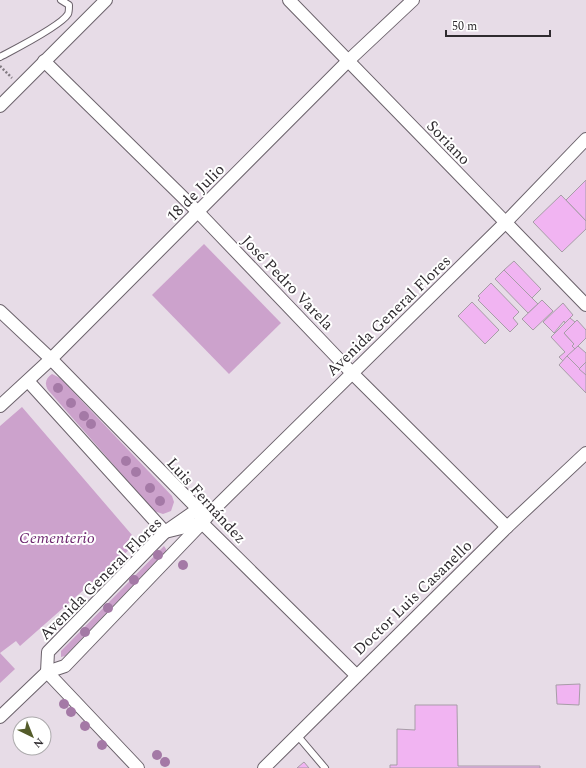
<svg xmlns="http://www.w3.org/2000/svg" width="586" height="768" viewBox="0 0 586 768" font-family="Spectral,serif">
	<style>
		.green { fill: #cca2cc }
		.building { fill: #f1b4f2; stroke: #a79da7 }
		.lines { fill: none; stroke-linecap: round; stroke-linejoin: round }
		.service-casing { stroke: #6b626b; stroke-width: 8 }
		.minor-casing { stroke: #6b626b; stroke-width: 14 }
		.path { stroke: #827b82; stroke-width: 2.5; stroke-dasharray: 2 2; stroke-linecap: butt }
		.service { stroke: #fff; stroke-width: 6 }
		.minor { stroke: #fff; stroke-width: 12 }
		.tree { fill: #a479a6 }
		.labels { text-anchor: middle; stroke-width: 4; stroke-linejoin: round; paint-order: stroke }
		.street-label { font-size: 16px; fill: #2f2b2f; stroke: #fff }
		.park-label { font-size: 16px; font-style: italic; fill: #6e2870; stroke: #fff }
	</style>
	<rect width="100%" height="100%" fill="#e7dce7"/>
	<g class="green">
		<path d="M204,244L281,323L229,374L152,295Z"/>
		<path d="M52,374L60,378L172,496L174,502L171,511L163,514L154,511L48,390C44,383 46,378 52,374Z"/>
		<path d="M22,407L138,542L20,646L16,641L0,653L15,669L0,683V426Z"/>
		<path d="M164,546L166,549V551L65,656L61,657V651Z"/>
	</g>
	<g class="building">
		<path d="M586,180V221L566,200Z"/>
		<path d="M561,195L586,221V229L562,252L533,222Z"/>
		<path d="M514,261L541,289L532,298L504,270Z"/>
		<path d="M504,270L538,304L528,313L495,279Z"/>
		<path d="M491,283L519,312L513,318L518,324L510,332L478,300L480,298L478,296Z"/>
		<path d="M542,300L553,311L533,330L522,319Z"/>
		<path d="M472,302L499,330L485,344L458,316Z"/>
		<path d="M563,303L573,315L565,323L564,321L554,333L543,322Z"/>
		<path d="M570,318L575,322L564,333L574,344L572,346L575,349L563,361L559,357L565,352L551,337Z"/>
		<path d="M577,320L586,330V338L575,349L572,346L574,344L564,333Z"/>
		<path d="M578,346L586,353V362L579,369L567,356Z"/>
		<path d="M567,356L586,375V393L559,365Z"/>
		<path d="M586,362V375L579,369Z"/>
		<path d="M580,684L579,705L557,704L556,685Z"/>
		<path d="M415,705H457L458,766H540V768H390V765H397V729L415,730Z"/>
		<path d="M304,762L309,768H297Z"/>
	</g>
	<g class="lines">
		<g class="service-casing">
			<g id="service">
				<path d="M0,57C13,50 61,26 68,14C69,12 69,7 69,5L61,0"/>
				<path d="M297,735L325,768"/>
			</g>
		</g>
		<g class="minor-casing">
			<g id="minor">
				<path d="M289,0L586,305"/>
				<path d="M44,61L198,212L352,373L507,527"/>
				<path d="M0,106L106,0"/>
				<path d="M0,311L51,359L198,509L202,523L356,675"/>
				<path d="M28,381L165,532L202,523"/>
				<path d="M0,406L51,359L349,60L413,0"/>
				<path d="M47,672L48,652L165,532L198,509L205,510"/>
				<path d="M47,672L138,768"/>
				<path d="M0,717L47,672L65,666L202,523L211,512L505,223L586,139"/>
				<path d="M264,768L507,527L586,453"/>
			</g>
		</g>
		<path class="path" d="M0,66L12,78"/>
		<use href="#service" class="service"/>
		<use href="#minor" class="minor"/>
	</g>
	<g class="tree">
		<circle cx="58" cy="388" r="5"/>
		<circle cx="71" cy="403" r="5"/>
		<circle cx="84" cy="416" r="5"/>
		<circle cx="91" cy="424" r="5"/>
		<circle cx="126" cy="461" r="5"/>
		<circle cx="136" cy="472" r="5"/>
		<circle cx="150" cy="488" r="5"/>
		<circle cx="160" cy="501" r="5"/>
		<circle cx="158" cy="555" r="5"/>
		<circle cx="183" cy="565" r="5"/>
		<circle cx="134" cy="580" r="5"/>
		<circle cx="108" cy="608" r="5"/>
		<circle cx="85" cy="632" r="5"/>
		<circle cx="64" cy="704" r="5"/>
		<circle cx="71" cy="712" r="5"/>
		<circle cx="85" cy="726" r="5"/>
		<circle cx="102" cy="745" r="5"/>
		<circle cx="157" cy="755" r="5"/>
		<circle cx="165" cy="762" r="5"/>
	</g>
	<g class="labels">
		<g class="street-label">
			<text transform="translate(449 142) rotate(46)" y="6">Soriano</text>
			<text transform="translate(195 192) rotate(-45)" y="6">18 de Julio</text>
			<text transform="translate(288 282) rotate(46)" y="6">José Pedro Varela</text>
			<text transform="translate(388 315) rotate(-44)" y="6">Avenida General Flores</text>
			<text transform="translate(207 500) rotate(48)" y="6">Luis Fernández</text>
			<text transform="translate(100 578) rotate(-45)" y="6">Avenida General Flores</text>
			<text transform="translate(412 597) rotate(-44)" y="6">Doctor Luis Casanello</text>
		</g>
		<g class="park-label">
			<text x="57" y="543">Cementerio</text>
		</g>
	</g>
	<g transform="translate(32 736) rotate(137)"><circle r="19" fill="#ffffff" stroke="#acaaac"/>
	<path d="M0-3L7 15L0 10L-7 15Z" fill="#545c2a"/>
	<text y="-6" font-size="11" font-weight="bold" text-anchor="middle" fill="#2f2b2f">N</text>
	</g>
	<path d="M446 30v6h104v-6" fill="none" stroke="#2f2b2f" stroke-width="2"/>
	<text x="452" y="30" font-size="12" fill="#2f2b2f" stroke="#ffffff" stroke-width="3" paint-order="stroke">50 m</text>
</svg>
